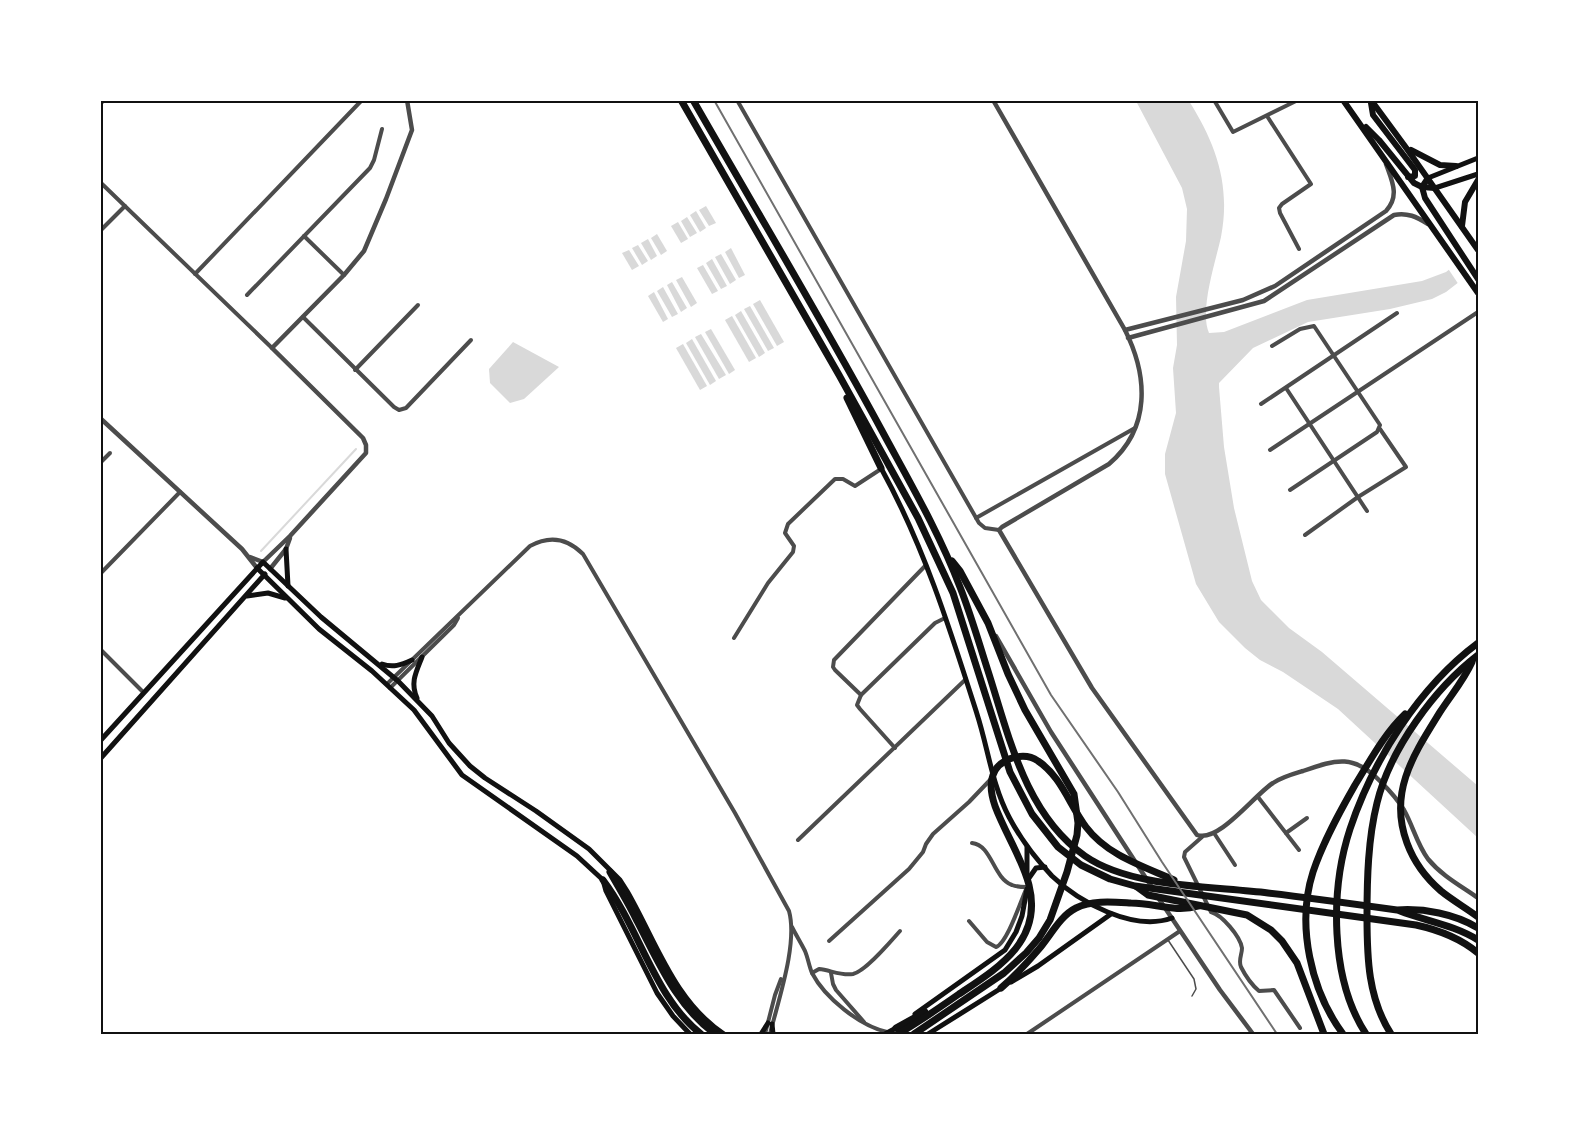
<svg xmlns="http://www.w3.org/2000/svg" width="1579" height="1135" viewBox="0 0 1579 1135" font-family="Inter,sans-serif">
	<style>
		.water { fill: #d9d9d9 }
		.pier { fill: #fff }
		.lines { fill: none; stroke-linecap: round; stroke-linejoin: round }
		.stream { stroke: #d9d9d9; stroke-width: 2 }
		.service { stroke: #4c4c4c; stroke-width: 1.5 }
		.minor { stroke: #4c4c4c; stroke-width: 4 }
		.tertiary { stroke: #4c4c4c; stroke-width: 4.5 }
		.secondary { stroke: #111; stroke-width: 5 }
		.primary { stroke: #111; stroke-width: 6 }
		.motorway { stroke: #111; stroke-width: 7 }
		.rail { stroke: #707070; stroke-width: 2 }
		.neatline { fill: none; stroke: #111; stroke-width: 2 }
	</style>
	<rect width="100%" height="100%" fill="#fff"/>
	<g class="water">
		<path d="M1136,101H1189C1216,144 1231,185 1221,237C1216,260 1199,311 1209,333L1224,332L1307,300L1422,281L1446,272L1460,261L1468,275L1446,292L1432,299L1390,309L1308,322L1253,348L1219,383V387L1224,447L1234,508L1252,581L1261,600L1289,628L1322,652L1478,786V838L1338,709L1283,672L1260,660L1245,648L1219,622L1196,584L1165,474V454L1176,413L1173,368L1177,345L1176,297L1186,241L1187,209L1182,188Z"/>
		<path d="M706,206L716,223L709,226L699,210Z"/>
		<path d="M696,211L706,228L700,232L690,215Z"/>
		<path d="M687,217L697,233L690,237L681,221Z"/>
		<path d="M678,222L688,239L681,243L671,226Z"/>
		<path d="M657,234L667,251L661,255L651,238Z"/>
		<path d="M648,239L657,256L651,260L641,243Z"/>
		<path d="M638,245L648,261L642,265L632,248Z"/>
		<path d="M731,248L745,275L739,278L725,252Z"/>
		<path d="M629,250L639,266L632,270L622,253Z"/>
		<path d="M721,254L736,280L730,284L715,257Z"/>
		<path d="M712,259L727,286L721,289L706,263Z"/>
		<path d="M703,265L718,291L712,294L697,268Z"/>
		<path d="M682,277L697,303L691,307L676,280Z"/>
		<path d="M672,282L687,308L681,312L667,285Z"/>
		<path d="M663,287L678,314L672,317L657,291Z"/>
		<path d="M654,292L668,319L663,322L648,296Z"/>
		<path d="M760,300L784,342L777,346L753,304Z"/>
		<path d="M750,306L774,348L768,351L744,309Z"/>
		<path d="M741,311L765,353L759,357L735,315Z"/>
		<path d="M732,316L756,358L749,362L725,320Z"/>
		<path d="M711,329L735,370L729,374L705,332Z"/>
		<path d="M701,334L726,375L719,379L695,337Z"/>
		<path d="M692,339L716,381L710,385L686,343Z"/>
		<path d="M513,342L559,367L524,399L510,403L490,383L489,369Z"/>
		<path d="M683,344L707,386L700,390L676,348Z"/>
	</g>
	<path class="pier" d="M1478,246V273L1459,285L1447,267Z"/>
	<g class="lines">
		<path class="stream" d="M261,551L356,449"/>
		<path class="service" d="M1168,940L1194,979L1196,989L1192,996"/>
		<g class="minor">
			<path d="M737,100L979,523L985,528L999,530"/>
			<path d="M1214,100L1233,132L1298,100"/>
			<path d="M100,104L104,100"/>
			<path d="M1267,116L1311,184L1282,204L1279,208L1280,213L1299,249"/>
			<path d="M100,182L272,348"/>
			<path d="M100,231L125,206"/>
			<path d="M304,236L344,275"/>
			<path d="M195,274L362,100"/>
			<path d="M247,295L370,168L374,160L382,129"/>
			<path d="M303,317L394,407L399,410L406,408L471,340"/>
			<path d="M1272,346L1300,329L1314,326L1380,425L1377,432L1290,490"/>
			<path d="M355,370L418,305"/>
			<path d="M1286,388L1367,511"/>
			<path d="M1261,404L1397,313"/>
			<path d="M1270,450L1478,312"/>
			<path d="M100,463L110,453"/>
			<path d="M976,518L1135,428"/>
			<path d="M1305,535L1358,497L1406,467L1380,429"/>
			<path d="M100,574L180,492"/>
			<path d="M734,638L768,583L793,552L794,546L785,533L788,524L835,479H843L855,486L881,469"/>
			<path d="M100,649L143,692"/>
			<path d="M387,684L530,546C550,535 567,538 583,554L735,813L789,911C798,944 778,1001 770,1034"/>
			<path d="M390,688L454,625L458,618"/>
			<path d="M861,695L835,670L833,667L834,660L926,565"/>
			<path d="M895,748L860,709L857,705L861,695L935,623L945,618"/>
			<path d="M1258,797L1299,850"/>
			<path d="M1214,833L1235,865"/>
			<path d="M1286,833L1307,818"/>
			<path d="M1202,837L1185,852L1184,857L1211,912C1222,915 1240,936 1242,948C1242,955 1238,960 1241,967C1245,975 1252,985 1259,991L1274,990L1300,1028"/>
			<path d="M798,840L966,679"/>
			<path d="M969,921L987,942L996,947C1007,944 1021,900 1027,887C1023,887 1017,887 1012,885C993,878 992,845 972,843"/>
			<path d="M792,927C796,935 801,943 805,951C808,958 809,966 812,973C825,998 860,1026 887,1032"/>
			<path d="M829,941L909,869L923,852L926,844L933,834L969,802L990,780"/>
			<path d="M812,973L819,969C830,970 841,976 853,974C866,971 890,942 900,931"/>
			<path d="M831,973L833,984L836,990L864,1022"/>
			<path d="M765,1034L775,995L781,979"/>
			<path d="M1027,1034L1180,931"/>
		</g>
		<g class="tertiary">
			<path d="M993,100L1125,330C1148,376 1151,428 1109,464L1002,527L999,530L1092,688L1197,835C1219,843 1255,794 1273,783C1282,777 1293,774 1303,771C1337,759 1354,754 1381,782C1390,791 1398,800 1404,810C1413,826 1417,844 1428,859C1442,876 1461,886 1478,898"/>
			<path d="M1125,330L1243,300L1275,286L1386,211C1400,196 1392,181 1386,164"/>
			<path d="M1128,338L1264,301L1394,215C1407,212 1417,217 1428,224"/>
			<path d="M100,418L242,549L257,568"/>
			<path d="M250,557L263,562L290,536L366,453V445L363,438L272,348L344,275L364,251L386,199L412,130L407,100"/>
			<path d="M270,569L286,549L290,538"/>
			<path d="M996,636L1051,732L1153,889"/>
			<path d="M1157,896L1220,990L1253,1034"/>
		</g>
		<g class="secondary">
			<path d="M1428,178L1478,158"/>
			<path d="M1435,188L1478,174"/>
			<path d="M881,468C924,546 950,629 977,714C988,748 992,785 1009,817C1020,838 1036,859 1052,876C1079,902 1133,932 1172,918"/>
			<path d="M286,549L288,586"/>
			<path d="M257,568L319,629L372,671L414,710L462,775L577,856L603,880L606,891L657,993L673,1016L690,1034"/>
			<path d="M247,596L268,593L285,598"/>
			<path d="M382,664C393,668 401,665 412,660"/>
			<path d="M417,698C410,683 416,672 422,657"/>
			<path d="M100,741L263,562L321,617L398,681L432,716L449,743L470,766L485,778L536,811L589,849L620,880L627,891C656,941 674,1001 724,1034"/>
			<path d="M100,759L265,574"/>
			<path d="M1027,847V873"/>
			<path d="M1029,878L1036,868L1045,867"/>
			<path d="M1011,982L1038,966L1111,914"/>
			<path d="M915,1014L1005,950L1016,932L1022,916L1027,889"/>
			<path d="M772,1024L773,1034"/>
			<path d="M761,1034L768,1023"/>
			<path d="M885,1034L898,1027"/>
			<path d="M928,1034L1003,987"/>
		</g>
		<g class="primary">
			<path d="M1343,100L1478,293"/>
			<path d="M1371,100L1407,149L1478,250"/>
			<path d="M1371,103L1373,115L1415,170V176L1408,177"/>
			<path d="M1366,127L1379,140L1414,183L1422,187L1435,188"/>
			<path d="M1411,150L1440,165L1456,166"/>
			<path d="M1428,178L1422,187L1425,198L1478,279"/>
			<path d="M1462,226L1465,202L1478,180"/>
		</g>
		<g class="motorway">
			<path d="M681,100L839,375L918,518L953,593L1010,772L1032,814L1058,847L1081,865L1110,879L1135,886L1416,925C1439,930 1460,938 1478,953"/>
			<path d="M693,100C756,210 821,318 881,429C909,481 939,532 960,587C971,615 979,643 988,671C1009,736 1025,814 1085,856C1131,888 1213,886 1268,893C1311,898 1354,904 1397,910C1424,908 1455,914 1478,928"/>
			<path d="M847,398L881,468"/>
			<path d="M1472,662C1464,680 1451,695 1440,712C1414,754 1388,792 1407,843C1414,862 1426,878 1441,891C1452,900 1466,908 1478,917"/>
			<path d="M610,872C619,888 629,904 637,921C659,963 676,1005 715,1034"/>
			<path d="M603,880C640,929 654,997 701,1034"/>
			<path d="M1137,887L1148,895L1247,915L1271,930L1282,941L1297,963L1324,1034"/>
			<path d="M1400,911C1426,921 1454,925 1478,940"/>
			<path d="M1001,988C1015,976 1027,963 1039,949C1051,935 1060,916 1076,908C1092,900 1113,902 1131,903C1155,903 1174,913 1199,906"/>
			<path d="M896,1028L925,1012"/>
			<path d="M898,1034C919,1022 939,1008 959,994C998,968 1043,941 1029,885C1022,858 1005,833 995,806C992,797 989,785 993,775C999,758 1024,751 1038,761C1061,776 1070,806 1086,827C1107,855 1142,866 1174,880"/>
			<path d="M914,1034L1004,973L1026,953L1039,938L1050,920L1067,872L1077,835L1078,823L1074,794L1025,710L1008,674L988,623L960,571L952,561"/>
			<path d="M1343,1034C1311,991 1296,925 1313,872C1323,842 1339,813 1355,785C1370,761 1384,734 1405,714"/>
			<path d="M1366,1034C1330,979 1330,890 1350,829C1373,760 1419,687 1478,643"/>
			<path d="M1391,1034C1368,998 1367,958 1367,916C1367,879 1368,839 1377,803C1390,749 1435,688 1478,655"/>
		</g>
		<path class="rail" d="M714,100L1051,695L1118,792L1162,862L1277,1034"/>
	</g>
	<rect width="1579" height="1135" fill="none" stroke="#ffffff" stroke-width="204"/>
	<rect x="102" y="102" width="1375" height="931" class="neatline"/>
</svg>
